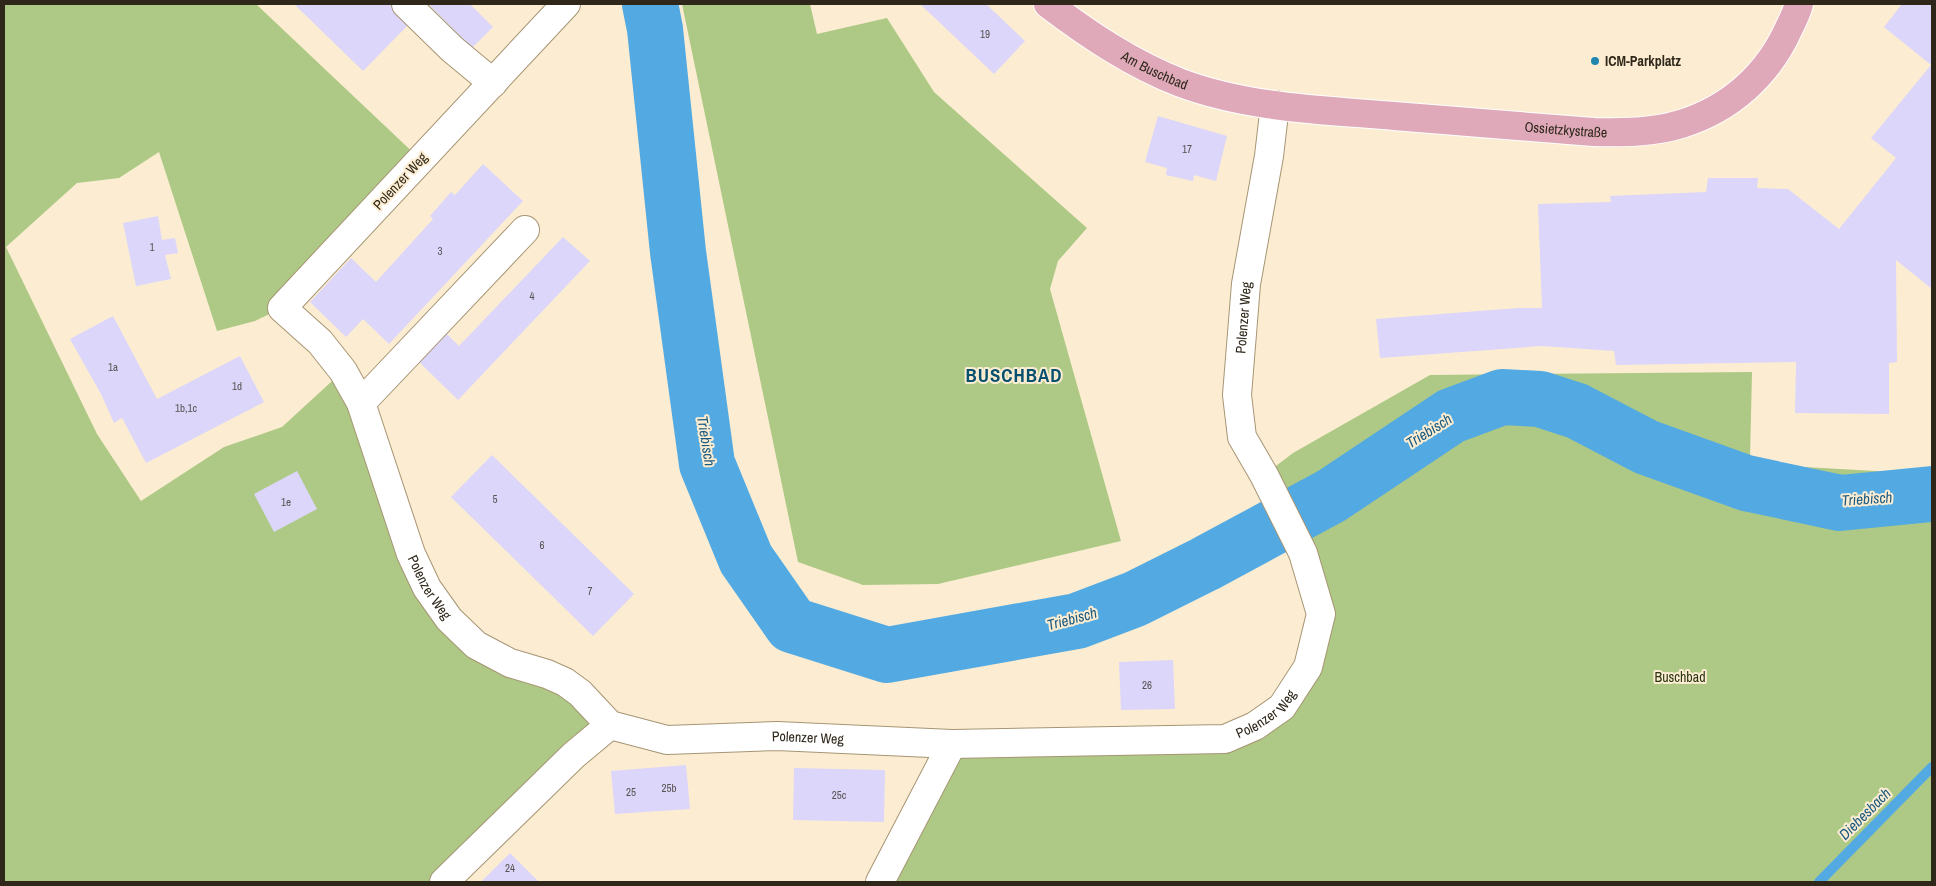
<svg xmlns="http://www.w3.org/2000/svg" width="1936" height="886" viewBox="0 0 1936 886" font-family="'Archivo Narrow',sans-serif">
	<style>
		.green { fill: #aec985 }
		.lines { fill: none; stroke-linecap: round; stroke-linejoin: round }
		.stream { stroke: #53aae2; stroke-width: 10 }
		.river { stroke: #53aae2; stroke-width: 56 }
		.building { fill: #dbd6fa }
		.minor-casing { stroke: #a69574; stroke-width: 30 }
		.major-casing { stroke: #fff; stroke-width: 30 }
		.minor { stroke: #fff; stroke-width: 28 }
		.major { stroke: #dfa9b9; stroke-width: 28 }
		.poi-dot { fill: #2085af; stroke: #fcedd2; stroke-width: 2 }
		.labels { text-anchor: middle; stroke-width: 4; stroke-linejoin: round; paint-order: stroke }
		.number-label { font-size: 11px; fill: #595352 }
		.poi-label { font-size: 14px; font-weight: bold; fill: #2e271a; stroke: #fcedd2; text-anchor: start }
		.street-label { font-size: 14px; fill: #2e271a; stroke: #fcedd2 }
		.park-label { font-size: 14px; fill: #293512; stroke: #fcedd2 }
		.water-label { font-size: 15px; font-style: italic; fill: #1b5a80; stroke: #fcedd2 }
		.district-label { font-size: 19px; font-weight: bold; letter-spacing: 1px; fill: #08516e; stroke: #fcedd2 }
	</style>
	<rect width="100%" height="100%" fill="#fcedd2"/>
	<g class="green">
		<path d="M4,4H256L421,160L282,308L255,321L217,331L159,152L119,178L77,183L6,247L97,434L141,501L224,447L282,427L343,371L427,588L510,663L610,725L444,882H4Z"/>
		<path d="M682,4H810L817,34L887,18L934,92L1087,228L1058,261L1050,289L1121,541L938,584L863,585L798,562Z"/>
		<path d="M1752,372L1750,459L1767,465L1911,473L1932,468V882H880L952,744L1225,739L1282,707L1321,614L1264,475L1293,453L1430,375Z"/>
	</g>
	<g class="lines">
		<path class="stream" d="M1819,882L1932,767"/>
		<path class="river" d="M650,4L655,29L678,252L707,464L746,559L792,625L887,655L1077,621L1135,599L1205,564L1331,496L1451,416L1502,397L1540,399L1577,411L1646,447L1746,483L1840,503L1932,494"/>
	</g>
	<g class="building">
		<path d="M294,4H392L411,22L363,71Z"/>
		<path d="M428,4H470L493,27L472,48Z"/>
		<path d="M920,4H986L1025,41L994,74Z"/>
		<path d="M1902,4H1932V289L1896,260L1897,362L1889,363V414L1795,413L1796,362L1616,365L1614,351L1542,346L1380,358L1376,319L1518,308H1542L1538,204L1611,202L1610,196L1706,192L1708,178H1758L1757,188L1788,189L1839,229L1896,158L1871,138L1931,65L1884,27Z"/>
		<path d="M1158,116L1227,136L1216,181L1194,175L1193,181L1166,175L1167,168L1145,162Z"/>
		<path d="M483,164L523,201L389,344L363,319L346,337L310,302L351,258L376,282L433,219L430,216L451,192L455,195Z"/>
		<path d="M158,216L162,240L175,238L178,253L165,255L171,279L136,286L123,223Z"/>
		<path d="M563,237L590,261L458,400L417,360L444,331L459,346Z"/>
		<path d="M113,316L157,399L240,356L264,402L146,463L122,418L114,423L102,396L70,339Z"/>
		<path d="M492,455L634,594L593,636L451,497Z"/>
		<path d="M297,471L317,509L274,532L254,494Z"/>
		<path d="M1173,660L1175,709L1121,710L1119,662Z"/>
		<path d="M686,765L690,809L615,814L611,771Z"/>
		<path d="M794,768L885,770L884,822L793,820Z"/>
		<path d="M510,853L539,882H481Z"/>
	</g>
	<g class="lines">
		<g class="minor-casing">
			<g id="minor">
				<path d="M406,4L452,49L493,83"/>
				<path id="s1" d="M566,4L282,308L320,342L343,371L361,403L411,554L427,588L449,619L476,645L510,663L547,674L565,682L580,693L610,725L667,740L777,736L952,744L1225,739L1255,726L1282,707L1308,667L1321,614L1303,553L1264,475L1242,437L1237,395L1246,284L1269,156L1275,105"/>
				<path d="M361,403L525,230"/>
				<path d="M444,882L574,755L610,725"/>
				<path d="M880,882L952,744"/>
			</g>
		</g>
		<g class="major-casing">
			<g id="major">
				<path id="s2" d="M1048,4C1089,35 1132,64 1181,83C1248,108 1323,110 1394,116C1460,121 1527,127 1594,132C1621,133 1655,132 1681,124C1730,109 1768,75 1789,28C1793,20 1797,12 1799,4"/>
			</g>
		</g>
		<use href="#minor" class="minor"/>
		<use href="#major" class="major"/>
	</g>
	<circle class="poi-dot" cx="1595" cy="61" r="5"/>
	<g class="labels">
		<g class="number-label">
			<text x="985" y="38">19</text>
			<text x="1187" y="153">17</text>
			<text x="152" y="251">1</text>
			<text x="440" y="255">3</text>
			<text x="532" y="300">4</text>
			<text x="113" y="371">1a</text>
			<text x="237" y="390">1d</text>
			<text x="186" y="412">1b,1c</text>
			<text x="495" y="503">5</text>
			<text x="286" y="506">1e</text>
			<text x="542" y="549">6</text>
			<text x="590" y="595">7</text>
			<text x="1147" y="689">26</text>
			<text x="669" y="792">25b</text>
			<text x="631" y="796">25</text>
			<text x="839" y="799">25c</text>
			<text x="510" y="872">24</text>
		</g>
		<g class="poi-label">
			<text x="1605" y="66">ICM-Parkplatz</text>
		</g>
		<g class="street-label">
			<text dy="5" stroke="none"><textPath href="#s2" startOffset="126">Am Buschbad</textPath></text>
			<text dy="5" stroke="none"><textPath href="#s2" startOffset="544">Ossietzkystraße</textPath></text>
			<text transform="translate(400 181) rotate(-47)" y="5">Polenzer Weg</text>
			<text dy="5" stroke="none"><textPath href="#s1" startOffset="2072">Polenzer Weg</textPath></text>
			<text dy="5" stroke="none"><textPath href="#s1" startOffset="738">Polenzer Weg</textPath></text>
			<text dy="5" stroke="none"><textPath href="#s1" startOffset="1638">Polenzer Weg</textPath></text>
			<text dy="5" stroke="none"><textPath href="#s1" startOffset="1172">Polenzer Weg</textPath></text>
		</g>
		<g class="park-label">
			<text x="1680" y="682">Buschbad</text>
		</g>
		<g class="water-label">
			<text transform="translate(1429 431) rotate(-32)" y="5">Triebisch</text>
			<text transform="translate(706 441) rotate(81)" y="5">Triebisch</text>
			<text transform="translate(1867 499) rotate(-4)" y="5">Triebisch</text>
			<text transform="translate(1072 619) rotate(-15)" y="5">Triebisch</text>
			<text transform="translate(1865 814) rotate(-45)" y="5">Diebesbach</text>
		</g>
		<g class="district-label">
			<text x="1014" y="382">BUSCHBAD</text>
		</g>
	</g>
	<rect width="1936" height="886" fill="none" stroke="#2e271a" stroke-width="10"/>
</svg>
